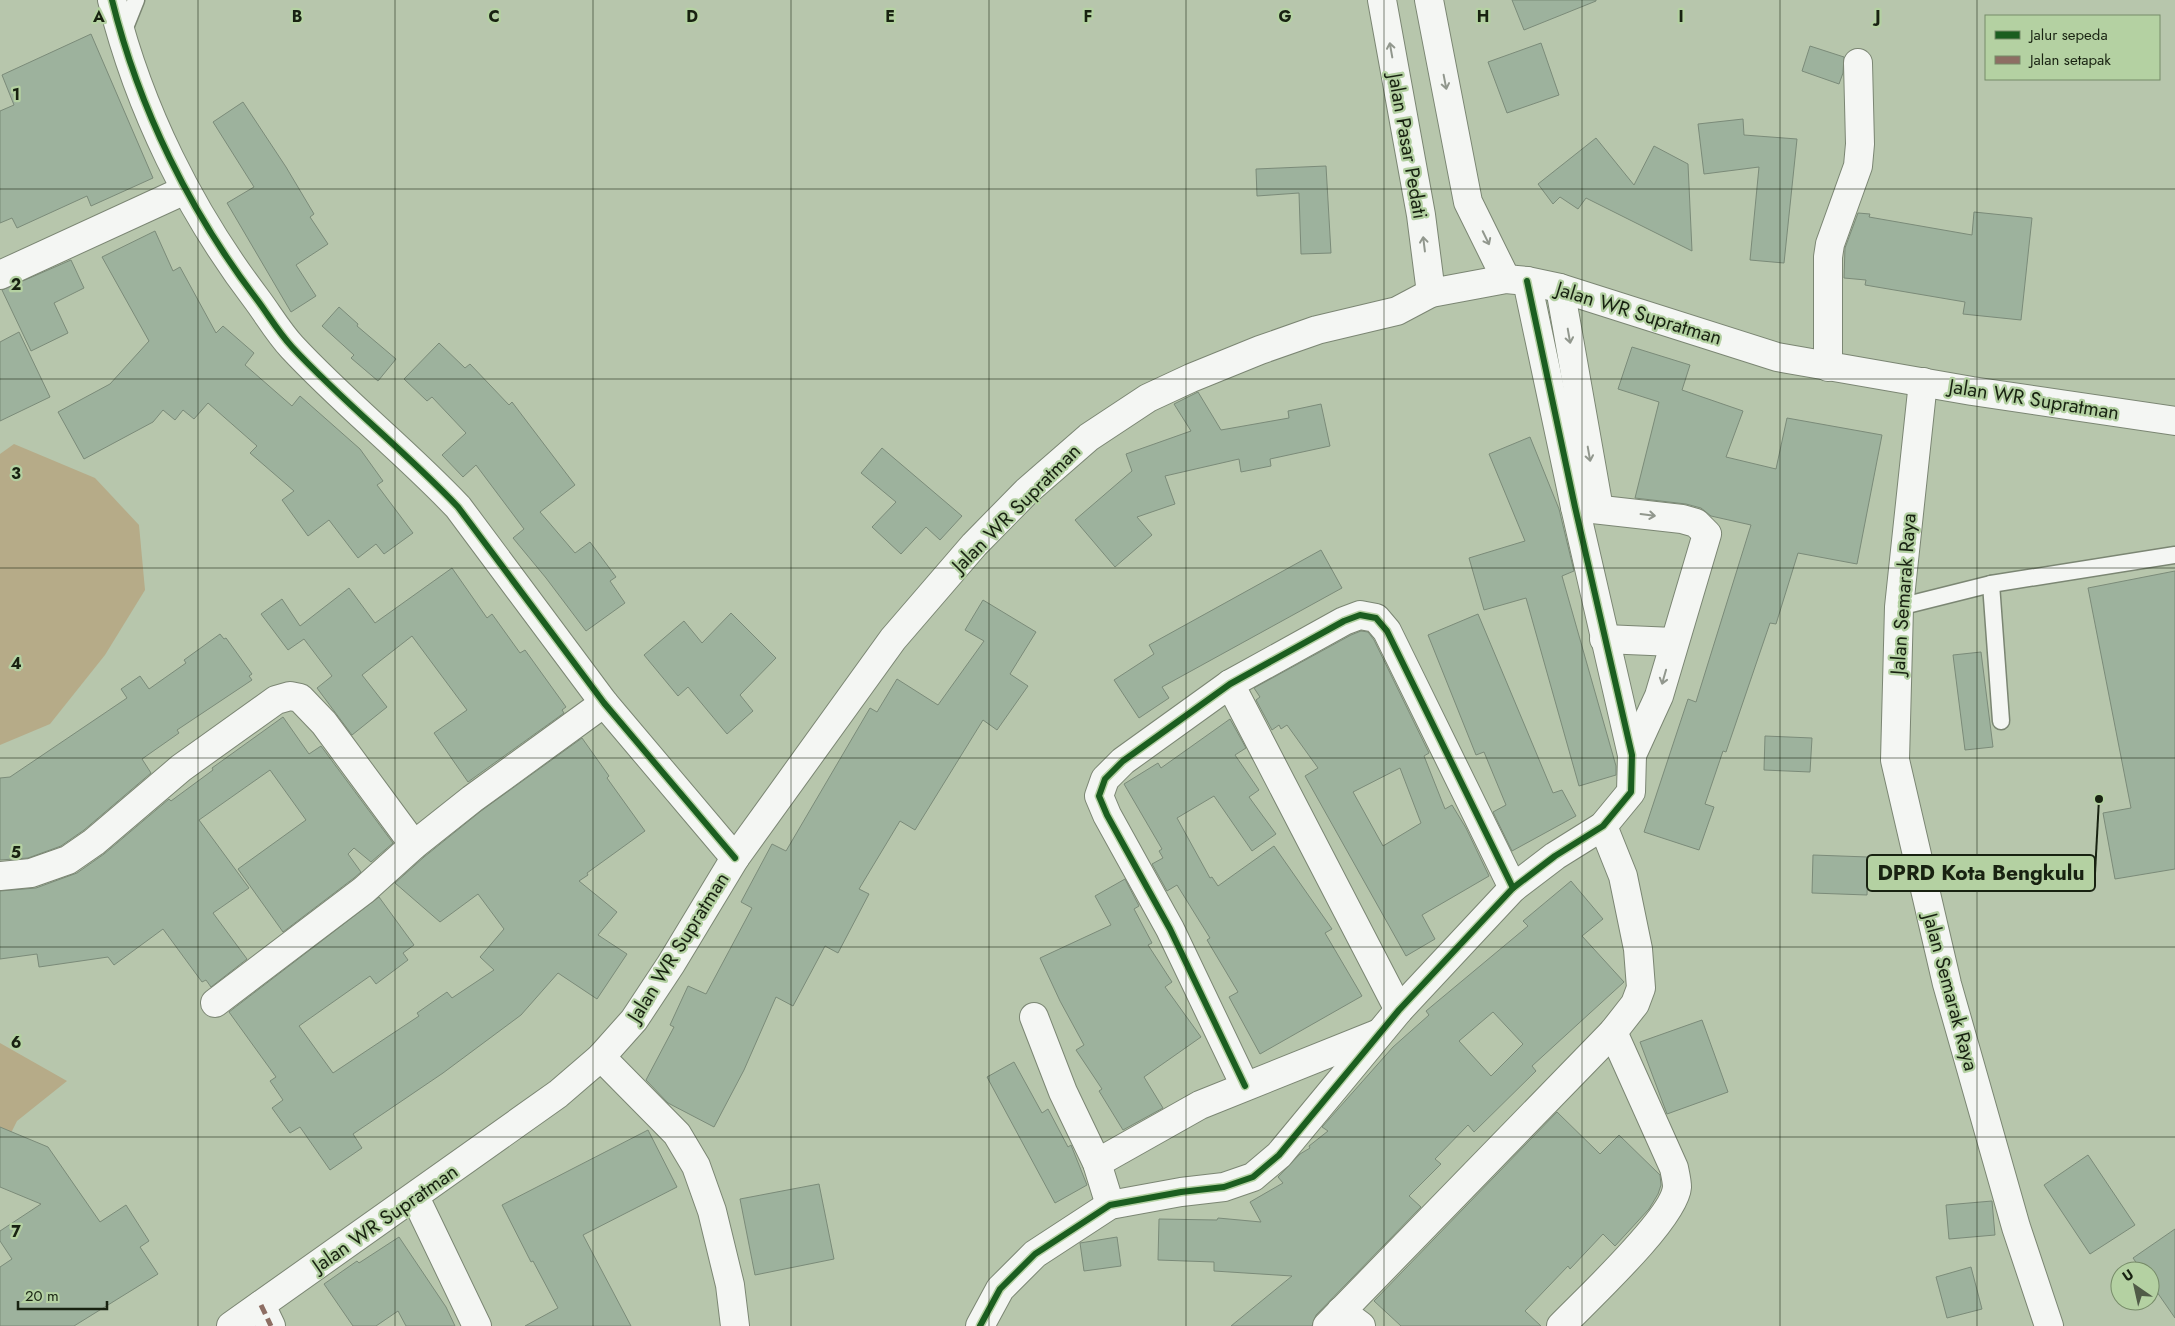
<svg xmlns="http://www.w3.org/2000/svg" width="2175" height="1326" viewBox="0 0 2175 1326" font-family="Jost,sans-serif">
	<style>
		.green { fill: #b6ab88 }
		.building { fill: #9db29d; stroke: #7b8b79; fill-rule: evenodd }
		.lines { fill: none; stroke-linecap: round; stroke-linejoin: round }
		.service-casing { stroke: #7b8673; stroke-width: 19 }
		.minor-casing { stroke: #7b8673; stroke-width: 30 }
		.trunk-casing { stroke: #7b8673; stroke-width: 30 }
		.service { stroke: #f4f6f3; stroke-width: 16 }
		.minor { stroke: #f4f6f3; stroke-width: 28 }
		.trunk { stroke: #f4f6f3; stroke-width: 28 }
		.quiet { stroke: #8d6e63; stroke-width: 5; stroke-dasharray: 10 5; stroke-linecap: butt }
		.cycleway-casing { stroke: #b4d1a2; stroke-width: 9 }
		.cycleway { stroke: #1b5e20; stroke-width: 6 }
		.oneway { stroke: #91978d }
		.grid { fill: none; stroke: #182211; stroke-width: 1; stroke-opacity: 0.55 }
		.labels { text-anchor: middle; stroke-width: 4.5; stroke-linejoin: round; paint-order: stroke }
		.street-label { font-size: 20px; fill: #182211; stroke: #b4d1a2 }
		.grid-label { font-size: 16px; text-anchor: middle; font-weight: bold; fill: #182211; stroke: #b4d1a2; stroke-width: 4.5; stroke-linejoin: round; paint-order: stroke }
		.leader { fill: none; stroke: #182211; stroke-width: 2 }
		.callout-dot { fill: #182211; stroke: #b4d1a2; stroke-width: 2 }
		.callout { fill: #b4d1a2; stroke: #182211; stroke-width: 2 }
		.callout-label { font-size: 21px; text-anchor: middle; font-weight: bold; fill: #182211 }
	</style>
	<rect width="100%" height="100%" fill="#b7c6ac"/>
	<g class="green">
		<path d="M14,444L95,478L139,525L145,590L105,655L50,724L0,745V454Z"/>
		<path d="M0,1043L67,1081L17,1121L0,1155Z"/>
	</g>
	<g class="building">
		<path d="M1512,0H1596V1L1524,30Z"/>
		<path d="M91,34L153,178L91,206L87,196L17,228L12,218L0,223V111L14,105L2,75Z"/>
		<path d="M1541,43L1559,95L1507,113L1488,62Z"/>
		<path d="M1810,46L1844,57L1843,73L1839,84L1802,71Z"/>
		<path d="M243,102L286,167L314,214L310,217L328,244L296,265L316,296L291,312L227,203L254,187L213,122Z"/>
		<path d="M1743,119L1744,135L1797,139L1784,263L1750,260L1759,167L1704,174L1698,124Z"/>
		<path d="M1596,138L1634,185L1654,146L1688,164L1692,251L1586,198L1578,209L1560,197L1553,204L1538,184Z"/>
		<path d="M1326,166L1331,253L1301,254L1299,193L1257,196L1256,169Z"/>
		<path d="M1974,212L2032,218L2021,320L1963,314L1965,302L1865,285L1866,280L1844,278L1845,248L1858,213L1870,214L1869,217L1972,235Z"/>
		<path d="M155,231L173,271L180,267L216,333L223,326L254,353L245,365L292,406L300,396L360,449L383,481L377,485L413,533L384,554L376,544L358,558L329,520L308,536L282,500L294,491L250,453L257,446L208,403L194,419L183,410L175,420L163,410L153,422L84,459L58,412L110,384L149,341L102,257Z"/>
		<path d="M71,260L84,288L54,303L68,333L31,351L2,290Z"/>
		<path d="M339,307L358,324L357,326L396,359L378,381L351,358L354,355L322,326Z"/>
		<path d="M19,332L50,397L0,421V342Z"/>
		<path d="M439,343L465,368L470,364L509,405L512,402L575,485L540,512L575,553L590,542L616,577L610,581L625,603L586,631L546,578L513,538L524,529L476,465L463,477L442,455L466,433L432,397L427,401L404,379Z"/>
		<path d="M1632,347L1690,365L1682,390L1743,411L1726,457L1776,469L1787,418L1882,435L1857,564L1798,553L1776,624L1770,623L1726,752L1723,751L1705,804L1714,807L1699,850L1644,832L1688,699L1696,702L1751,525L1711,516L1701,508L1686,504L1635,498L1659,402L1618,389Z"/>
		<path d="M1198,392L1221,430L1289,418L1288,411L1321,404L1330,446L1270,459L1271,466L1241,472L1239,459L1165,476L1175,504L1137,517L1152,535L1115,567L1075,520L1132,471L1126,454L1191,431L1174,404Z"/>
		<path d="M1530,437L1559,509L1574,571L1562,576L1616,766V775L1579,786L1526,598L1484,610L1469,558L1525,541L1489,454Z"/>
		<path d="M882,448L962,516L940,540L926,527L901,554L872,527L896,502L861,473Z"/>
		<path d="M1321,550L1342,588L1162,687L1169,698L1139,718L1114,680L1154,654L1149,645Z"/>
		<path d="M452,568L487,618L492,614L520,653L525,650L566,707L562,710L564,713L468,782L434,733L467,710L412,636L362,675L387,707L352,735L317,688L332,676L304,639L288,650L261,614L282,599L300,626L349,588L375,623Z"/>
		<path d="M2175,571V869L2115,879L2103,813L2131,808L2088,588Z"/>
		<path d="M983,600L1036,632L1010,674L1028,686L997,730L983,720L915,830L900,821L859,889L869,894L838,953L825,946L793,1006L776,997L744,1070L714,1127L668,1103L646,1080L674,1027L670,1025L688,986L706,994L752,908L741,902L772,844L786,851L870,708L877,712L897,679L938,705L984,641L965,630Z"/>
		<path d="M731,613L776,658L740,695L753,711L727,734L688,687L678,696L644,655L684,621L702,643Z"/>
		<path d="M1478,614L1553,793L1562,790L1576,816L1512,851L1493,812L1506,805L1484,752L1476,755L1428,635Z"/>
		<path d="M1361,631L1368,632L1374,640L1429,753L1424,756L1445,809L1452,805L1466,828L1489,876L1422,915L1435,939L1406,956L1305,776L1318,768L1287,725L1281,729L1279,725L1272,730L1256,700L1260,697L1254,688L1351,635ZM1400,768L1421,823L1383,846L1353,792Z"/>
		<path d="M220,634L224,639L226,638L252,674L249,676L252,680L177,730L179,733L142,759L151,773L84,830L61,846L28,858L0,860V778L10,777L127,698L121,689L140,676L149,689L186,663L184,660Z"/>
		<path d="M1981,652L1993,747L1965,750L1953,655Z"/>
		<path d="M283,717L309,754L321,746L393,843L371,862L354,848L348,854L361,872L354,878L283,932L238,869L306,820L270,770L199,820L249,888L213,913L247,959L211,987L206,980L202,982L163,929L114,965L108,957L39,967L37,954L0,959V891L36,888L77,873L104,854L169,799L171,801L213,770L212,768Z"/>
		<path d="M1230,719L1246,748L1235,755L1259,790L1249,797L1276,834L1252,851L1214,796L1177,818L1210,878L1212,877L1218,886L1274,846L1332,929L1325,933L1362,996L1260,1054L1229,997L1238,992L1207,940L1210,938L1177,885L1167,891L1152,864L1163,858L1159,851L1162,849L1124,784L1158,763L1161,768Z"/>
		<path d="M1765,736L1812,738L1810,772L1764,770Z"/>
		<path d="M582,738L609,776L607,778L645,831L587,873L588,875L579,881L617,912L598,935L627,954L597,999L558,973L521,1015L443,1073L353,1134L362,1148L330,1170L300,1127L290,1133L272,1108L283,1100L270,1081L276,1077L229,1012L379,897L414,945L403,953L408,960L376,984L370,976L299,1026L333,1073L419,1016L417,1013L447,992L452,998L494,970L480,957L504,929L478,894L440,922L395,883L424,857L481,811Z"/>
		<path d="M1813,855L1868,857L1867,895L1812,893Z"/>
		<path d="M1125,879L1139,906L1134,909L1152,943L1148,945L1172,982L1165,987L1201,1037L1144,1077L1163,1108L1123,1130L1099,1091L1102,1089L1076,1050L1084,1045L1060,1001L1040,958L1111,925L1095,896Z"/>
		<path d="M1571,881L1603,919L1582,936L1624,982L1532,1066L1536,1071L1474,1132L1468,1125L1435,1159L1441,1164L1409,1196L1421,1207L1316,1315L1312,1326H1231L1292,1276L1214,1271V1262L1158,1260L1159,1219L1217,1220L1218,1218L1261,1222L1250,1202L1283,1183L1278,1177L1300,1154L1310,1148L1309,1146L1328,1131L1322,1127L1393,1047L1429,1015L1426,1011L1528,926L1523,921ZM1493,1012L1523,1044L1491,1076L1459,1041Z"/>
		<path d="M1702,1020L1728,1092L1667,1114L1640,1042Z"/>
		<path d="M1014,1062L1042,1113L1048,1109L1068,1147L1071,1145L1087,1185L1055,1203L987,1077Z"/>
		<path d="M1557,1112L1600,1154L1619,1135L1660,1175L1661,1185L1658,1194L1649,1209L1615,1246L1603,1234L1570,1269L1568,1266L1525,1311L1541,1326H1401L1374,1301Z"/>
		<path d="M0,1127L48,1147L100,1222L126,1205L149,1241L140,1247L158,1274L74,1326H0V1267L12,1259L0,1241V1231L41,1204L0,1187Z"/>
		<path d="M648,1130L677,1187L583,1235L631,1326H525L558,1308L533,1261L531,1262L502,1205Z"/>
		<path d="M2088,1155L2135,1225L2090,1254L2044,1185Z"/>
		<path d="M819,1184L834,1259L755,1275L740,1199Z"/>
		<path d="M1992,1201L1995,1235L1949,1239L1946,1205Z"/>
		<path d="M2175,1229V1318L2150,1282V1271H2142L2133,1258Z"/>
		<path d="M399,1237L446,1307L455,1326H406L398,1311L376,1326H353L324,1284L357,1261L359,1263Z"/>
		<path d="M1117,1237L1121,1266L1084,1271L1080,1243Z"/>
		<path d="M1971,1267L1982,1309L1947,1318L1936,1277Z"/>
	</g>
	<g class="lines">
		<g class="service-casing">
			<g id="service">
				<path d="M122,35L136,0"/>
				<path d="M1991,584L2001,721"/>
				<path d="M1899,607L1991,584L2175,555"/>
			</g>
		</g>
		<g class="minor-casing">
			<g id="minor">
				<path d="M112,0C139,109 190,212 258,301C269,316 279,333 292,347C344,403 405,451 458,507L604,703L735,858"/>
				<path d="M0,275L185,190"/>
				<path d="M1560,288L1599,509"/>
				<path d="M1828,367V257L1830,244L1858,166L1860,144L1858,63"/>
				<path d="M1923,382L1899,607L1895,760L1947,984L2016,1227L2049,1326"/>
				<path d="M1575,507L1682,519L1696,523L1707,534L1659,696L1632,755"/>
				<path d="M1604,639L1674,642"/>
				<path d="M1230,684L1399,1010"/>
				<path d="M0,876L31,873L68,860L94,842L181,768L276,700L290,696L300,698L324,723L414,845"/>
				<path d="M215,1003L364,890L414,845L472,799L604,703"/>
				<path d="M1034,1017L1063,1092L1097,1163L1110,1205"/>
				<path d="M601,1057L677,1134L696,1166L712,1211L730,1285L735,1326"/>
				<path d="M1245,1086L1170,929L1107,815L1099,796L1105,779L1123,761L1230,684L1344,621L1360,615L1376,618L1387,631L1513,888"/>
				<path d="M1097,1163L1200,1105L1377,1034"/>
				<path d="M415,1197L477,1326"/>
				<path d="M261,1305L271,1326"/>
				<path d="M1341,1311L1361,1326"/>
				<path d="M980,1326L1000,1289L1035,1254L1110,1205L1181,1192L1224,1187L1253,1177L1279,1155L1399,1010L1513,888L1555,856L1603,826L1631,792L1632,755L1575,507L1527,281"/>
				<path d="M1327,1326L1613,1032L1635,1004L1641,988L1638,949L1623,876L1603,826"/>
				<path d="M1561,1326C1585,1301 1675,1218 1677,1187C1677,1181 1675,1173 1674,1168L1613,1032"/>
			</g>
		</g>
		<g class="trunk-casing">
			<g id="trunk">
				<path d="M1382,0L1421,215L1431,293"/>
				<path d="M1429,0L1468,202L1506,279"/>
				<path d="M231,1326L558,1094L601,1057L634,1020L671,964L735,858L893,639L974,545L1027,491L1089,437L1148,398L1191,378L1260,350L1317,330L1397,311L1431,293L1506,279L1527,281L1560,288L1777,357L1972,391L2175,421"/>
			</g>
		</g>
		<use href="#service" class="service"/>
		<use href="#minor" class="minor"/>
		<use href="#trunk" class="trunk"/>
		<path class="quiet" d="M261,1305L271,1326"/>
		<g class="cycleway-casing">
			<g id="cycleway">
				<path d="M112,0C139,109 190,212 258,301C269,316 279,333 292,347C344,403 405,451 458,507L604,703L735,858"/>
				<path d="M1245,1086L1170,929L1107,815L1099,796L1105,779L1123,761L1230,684L1344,621L1360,615L1376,618L1387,631L1513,888"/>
				<path d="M980,1326L1000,1289L1035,1254L1110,1205L1181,1192L1224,1187L1253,1177L1279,1155L1399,1010L1513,888L1555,856L1603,826L1631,792L1632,755L1575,507L1527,281"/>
			</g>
		</g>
		<use href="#cycleway" class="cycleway"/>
	</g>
	<defs><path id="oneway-shaft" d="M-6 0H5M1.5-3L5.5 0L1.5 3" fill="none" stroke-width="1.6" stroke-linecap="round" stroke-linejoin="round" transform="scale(1.25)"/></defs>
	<g class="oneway">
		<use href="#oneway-shaft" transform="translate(1391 50) rotate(-100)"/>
		<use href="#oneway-shaft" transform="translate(1445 82) rotate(79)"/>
		<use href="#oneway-shaft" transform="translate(1486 238) rotate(64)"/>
		<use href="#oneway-shaft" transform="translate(1424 244) rotate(-97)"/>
		<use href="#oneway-shaft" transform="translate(1569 336) rotate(80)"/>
		<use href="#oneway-shaft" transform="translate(1589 454) rotate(80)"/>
		<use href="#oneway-shaft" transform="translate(1648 515) rotate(7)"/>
		<use href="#oneway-shaft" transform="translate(1664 677) rotate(106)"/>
	</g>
	<path class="grid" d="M198,0V1326M395,0V1326M593,0V1326M791,0V1326M989,0V1326M1186,0V1326M1384,0V1326M1582,0V1326M1780,0V1326M1977,0V1326M0,189H2175M0,379H2175M0,568H2175M0,758H2175M0,947H2175M0,1137H2175"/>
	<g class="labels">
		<g class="street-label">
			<text transform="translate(1408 146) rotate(80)" y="7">Jalan Pasar Pedati</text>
			<text transform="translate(1639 313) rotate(17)" y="7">Jalan WR Supratman</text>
			<text transform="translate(2034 399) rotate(9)" y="7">Jalan WR Supratman</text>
			<text transform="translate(1016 508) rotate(-45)" y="7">Jalan WR Supratman</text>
			<text transform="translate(1903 594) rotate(-86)" y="7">Jalan Semarak Raya</text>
			<text transform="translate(678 947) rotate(-58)" y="7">Jalan WR Supratman</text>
			<text transform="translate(1951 992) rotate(75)" y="7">Jalan Semarak Raya</text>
			<text transform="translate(385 1218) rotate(-35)" y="7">Jalan WR Supratman</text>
		</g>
	</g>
	<g class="grid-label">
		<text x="99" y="22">A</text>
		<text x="297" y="22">B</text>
		<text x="494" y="22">C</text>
		<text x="692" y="22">D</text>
		<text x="890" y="22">E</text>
		<text x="1088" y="22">F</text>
		<text x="1285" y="22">G</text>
		<text x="1483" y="22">H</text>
		<text x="1681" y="22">I</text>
		<text x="1878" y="22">J</text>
		<text x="16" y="100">1</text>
		<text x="16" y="290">2</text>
		<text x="16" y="479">3</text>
		<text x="16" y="669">4</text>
		<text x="16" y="858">5</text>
		<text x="16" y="1048">6</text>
		<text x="16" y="1237">7</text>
	</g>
	<path class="leader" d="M2099 799L2095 873"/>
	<circle class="callout-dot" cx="2099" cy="799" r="5"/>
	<rect class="callout" x="1867" y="855" width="228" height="36" rx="5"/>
	<g class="callout-label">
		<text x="1981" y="880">DPRD Kota Bengkulu</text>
	</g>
	<rect x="1985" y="15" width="175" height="65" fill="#b4d1a2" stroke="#768b68"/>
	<rect x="1995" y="31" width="25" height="8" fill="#1b5e20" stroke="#768b68"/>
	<text x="2030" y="40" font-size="15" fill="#182211">Jalur sepeda</text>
	<rect x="1995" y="56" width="25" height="8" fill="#8d6e63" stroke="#768b68"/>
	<text x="2030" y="65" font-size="15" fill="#182211">Jalan setapak</text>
	<g transform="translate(2135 1286) rotate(326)"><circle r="24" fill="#b4d1a2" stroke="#768b68"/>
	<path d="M0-4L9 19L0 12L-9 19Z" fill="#505b47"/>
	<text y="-8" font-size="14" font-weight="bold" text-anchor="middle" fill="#182211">U</text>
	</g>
	<path d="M18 1301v8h89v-8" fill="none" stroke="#182211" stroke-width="2.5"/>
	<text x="25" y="1301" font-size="15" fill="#182211" stroke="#b4d1a2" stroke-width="4" paint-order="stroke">20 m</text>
</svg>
